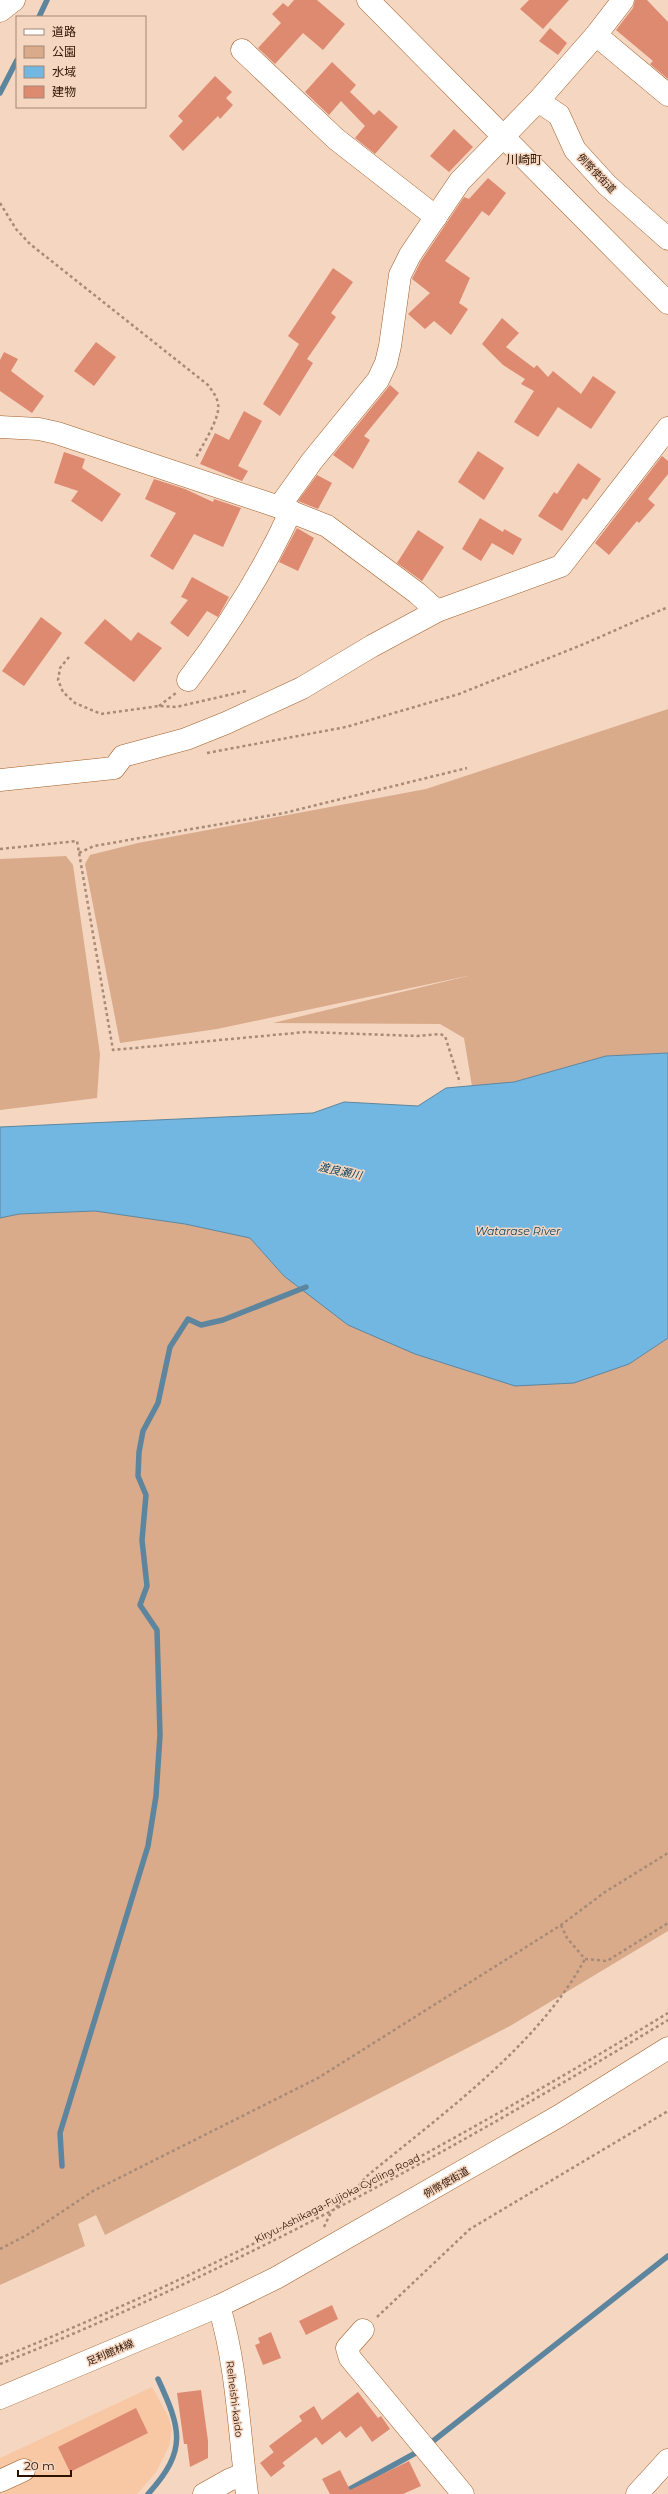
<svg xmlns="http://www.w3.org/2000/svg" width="668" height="2494" viewBox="0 0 668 2494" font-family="Montserrat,'Noto Sans JP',sans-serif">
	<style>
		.built { fill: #f8c8a5 }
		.green { fill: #d9ab8b }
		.water { fill: #72b7e2; stroke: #5d869e }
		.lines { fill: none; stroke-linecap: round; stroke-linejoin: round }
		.stream { stroke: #5d869e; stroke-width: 5.5 }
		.building { fill: #de8a71 }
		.minor-casing { stroke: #a15f28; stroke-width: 23 }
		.major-casing { stroke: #a15f28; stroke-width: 23 }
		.path { stroke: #a78b77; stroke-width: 2.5; stroke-dasharray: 3 3; stroke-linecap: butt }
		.minor { stroke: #fff; stroke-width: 22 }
		.major { stroke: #fff; stroke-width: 22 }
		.labels { text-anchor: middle; stroke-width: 3; stroke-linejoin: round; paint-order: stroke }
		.street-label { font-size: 10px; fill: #2d1200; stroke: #f4d6c1 }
		.water-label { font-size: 11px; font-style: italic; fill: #043f5b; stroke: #f4d6c1 }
		.quarter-label { font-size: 12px; fill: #2d1200; stroke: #f4d6c1 }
	</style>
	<rect width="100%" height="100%" fill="#f4d6c1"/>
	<path class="built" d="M152,2387L168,2416L172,2429L169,2446L156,2472L137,2494H0V2458Z"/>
	<g class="green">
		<path d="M668,709V1053L606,1056L514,1082L472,1086L464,1038L440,1024L273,1023L472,975L217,1029L120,1043L85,864L90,855L138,843L426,789Z"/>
		<path d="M66,856L73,865L100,1054L97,1098L0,1110V859Z"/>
		<path d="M95,1211L185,1224L250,1238L284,1276L629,1364L668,1338V1931L510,2026L105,2235L96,2215L78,2224L85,2246L0,2285V1218L19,1214Z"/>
	</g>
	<path class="water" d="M668,1053V1338L629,1364L574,1383L515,1386L415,1354L348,1325L284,1276L250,1238L185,1224L95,1211L19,1214L0,1218V1127L313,1113L344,1102L418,1106L446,1088L514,1082L606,1056Z"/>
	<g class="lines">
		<g class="stream">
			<path d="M39,17L47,0"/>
			<path d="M0,93L17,60"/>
			<path d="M62,2166L60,2133L148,1846L156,1796L160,1735L157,1630L140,1605L147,1586L142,1540L146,1495L138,1476L139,1452L143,1431L158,1403L170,1347L188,1319L201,1325L223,1320L306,1287"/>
			<path d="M428,2445L668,2256"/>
			<path d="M148,2494C188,2450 181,2429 158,2379"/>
			<path d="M341,2494L421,2450"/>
		</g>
	</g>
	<g class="building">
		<path d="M294,0H317L345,24L323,50L303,33L275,64L258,48L281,23L272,14L283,3L288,7Z"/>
		<path d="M529,0H569L543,29L520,9Z"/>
		<path d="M635,0H647L668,22V79L650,64L653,61L616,30L633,8Z"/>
		<path d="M550,28L567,43L558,55L539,41Z"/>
		<path d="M332,62L356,85L350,92L374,115L379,110L398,127L375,154L355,138L365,126L341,101L329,115L305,92Z"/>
		<path d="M215,76L232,92L226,98L233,105L220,119L218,116L183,151L169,136L183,121L178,116Z"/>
		<path d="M454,129L473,147L449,172L430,156Z"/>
		<path d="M488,178L506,193L489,216L482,211L445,261L470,278L459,303L468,309L451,335L434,321L425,329L408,314L430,293L412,279L421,261L464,197L469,199Z"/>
		<path d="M333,268L353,282L331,313L336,317L307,359L313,363L280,416L263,404L299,344L288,336Z"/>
		<path d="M502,318L519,333L506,347L534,368L537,365L548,377L553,371L581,394L593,376L616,392L591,429L558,407L538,437L514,422L534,391L521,384L525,379L503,365L482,344Z"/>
		<path d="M96,342L116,357L94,386L74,371Z"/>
		<path d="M4,352L18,359L11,371L44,396L32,413L0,391V360Z"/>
		<path d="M390,385L399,393L364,436L370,440L353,469L333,455Z"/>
		<path d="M244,411L262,421L238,466L248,471L242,481L200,464L215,433L229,440Z"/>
		<path d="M478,451L504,468L484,500L458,482Z"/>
		<path d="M64,452L85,459L82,468L121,494L102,522L71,501L78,491L54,483Z"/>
		<path d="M662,456L668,461V474L648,499L655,505L639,523L637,521L609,555L595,543Z"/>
		<path d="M578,463L601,479L587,500L583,498L562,531L538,516L554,492L557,494Z"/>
		<path d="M317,475L332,483L318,509L298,501Z"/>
		<path d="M154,479L185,489L213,502L214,499L241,508L223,547L194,534L173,570L150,556L176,513L145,499Z"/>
		<path d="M480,518L503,532L504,529L522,539L513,555L492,543L481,561L462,549Z"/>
		<path d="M297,528L314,538L298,571L279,562Z"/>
		<path d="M418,530L444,547L422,581L397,563Z"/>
		<path d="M192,577L229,597L218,617L207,611L188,637L170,623L188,600L181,597Z"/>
		<path d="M41,617L62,633L24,686L2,671Z"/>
		<path d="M105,619L131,641L138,632L162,648L134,682L84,643Z"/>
		<path d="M332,2305L338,2319L306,2335L299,2321Z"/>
		<path d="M271,2332L281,2358L263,2365L255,2345L260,2343L258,2338Z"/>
		<path d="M201,2390L208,2441V2458L190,2467L187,2444H184L177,2393Z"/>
		<path d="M358,2392L378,2418L381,2416L390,2429L372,2442L361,2426L346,2438L340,2431L322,2445L316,2437L282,2463L269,2446L302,2421L299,2416L314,2406L322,2420Z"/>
		<path d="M136,2408L148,2433L70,2472L58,2447Z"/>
		<path d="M274,2452L285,2466L271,2477L260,2463Z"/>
		<path d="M409,2461L421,2486L403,2494H330L322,2479L340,2470L350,2490Z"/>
	</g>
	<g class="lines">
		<g class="minor-casing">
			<g id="minor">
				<path d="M0,11L14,0"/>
				<path d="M596,35L668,95"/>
				<path d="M242,50L336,139L436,217"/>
				<path d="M538,101L596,35L623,0"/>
				<path d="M0,427L39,429L57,433L279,507L327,526L417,593L437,611"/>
				<path d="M279,507L312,461L378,380L386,363L390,346L400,275L410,255L460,181L538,101L559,115L575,150L607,185L668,239"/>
				<path d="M188,680C228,627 263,572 291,511"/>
				<path d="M0,780L114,768L123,756L186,739L226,723L302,688L372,646L437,611L561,566L668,428"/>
				<path d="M219,2306C237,2366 239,2431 247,2494"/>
				<path d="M363,2330L347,2348L350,2358L463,2494"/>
				<path d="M0,2481L24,2470"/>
				<path d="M204,2494L229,2480L244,2474"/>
				<path d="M637,2494L668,2460"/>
			</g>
		</g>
		<g class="major-casing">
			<g id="major">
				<path d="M368,0L668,303"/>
				<path d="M0,2398L219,2306L276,2278L559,2116L668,2048"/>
			</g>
		</g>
		<g class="path">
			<path d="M0,203L16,229L30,244L208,385C212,391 217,396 218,404C221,417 202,446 195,459"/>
			<path d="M69,657L60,668L58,680L63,692L75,703L101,714L159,706L176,707L246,691"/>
			<path d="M159,706L176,693"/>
			<path d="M207,753L346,727L459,694L584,644L668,607"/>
			<path d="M0,849L77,841L113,1050L306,1032L418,1036L440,1034L445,1036L460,1083"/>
			<path d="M79,853L94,846L284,813L467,768"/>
			<path d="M561,1925L567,1938L585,1959L607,1961L668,1923"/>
			<path d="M355,2190L367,2176C443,2113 537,2047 585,1959"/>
			<path d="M336,2207L348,2196"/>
			<path d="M324,2227L332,2210"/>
			<path d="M0,2249L27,2235L93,2191L318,2078L561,1925L605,1892L668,1853"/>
			<path d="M377,2317L470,2229L668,2111"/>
			<path d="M0,2358C233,2264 454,2143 668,2013"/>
			<path d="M0,2364C233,2271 454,2150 668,2020"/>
		</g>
		<use href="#minor" class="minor"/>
		<use href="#major" class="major"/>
	</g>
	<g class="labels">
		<g class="street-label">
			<text transform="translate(597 173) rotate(46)" y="4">例幣使街道</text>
			<text transform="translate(446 2182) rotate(-30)" y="4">例幣使街道</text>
			<text transform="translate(337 2198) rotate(-27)" y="4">Kiryu-Ashikaga-Fujioka Cycling Road</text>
			<text transform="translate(110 2352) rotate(-23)" y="4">足利館林線</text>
			<text transform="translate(235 2399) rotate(83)" y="4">Reiheishi-kaido</text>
		</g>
		<g class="water-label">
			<text transform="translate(340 1171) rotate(12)" y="4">渡良瀬川</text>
			<text x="518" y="1235">Watarase River</text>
		</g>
		<g class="quarter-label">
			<text x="524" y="164">川崎町</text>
		</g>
	</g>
	<rect x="16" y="16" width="130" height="92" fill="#f4d6c1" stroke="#a48874"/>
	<rect x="24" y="29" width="20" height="6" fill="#ffffff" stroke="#a48874"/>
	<text x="52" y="36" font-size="12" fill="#2d1200">道路</text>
	<rect x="24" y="46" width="20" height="12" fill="#d9ab8b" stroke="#a48874"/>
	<text x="52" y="56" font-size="12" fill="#2d1200">公園</text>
	<rect x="24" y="66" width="20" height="12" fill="#72b7e2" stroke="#a48874"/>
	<text x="52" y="76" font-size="12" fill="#2d1200">水域</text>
	<rect x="24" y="86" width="20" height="12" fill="#de8a71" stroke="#a48874"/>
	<text x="52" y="96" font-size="12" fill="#2d1200">建物</text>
	<path d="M18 2470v6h53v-6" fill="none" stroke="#2d1200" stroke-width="2"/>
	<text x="24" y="2470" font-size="12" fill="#2d1200" stroke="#f4d6c1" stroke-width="3" paint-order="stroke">20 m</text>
</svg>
